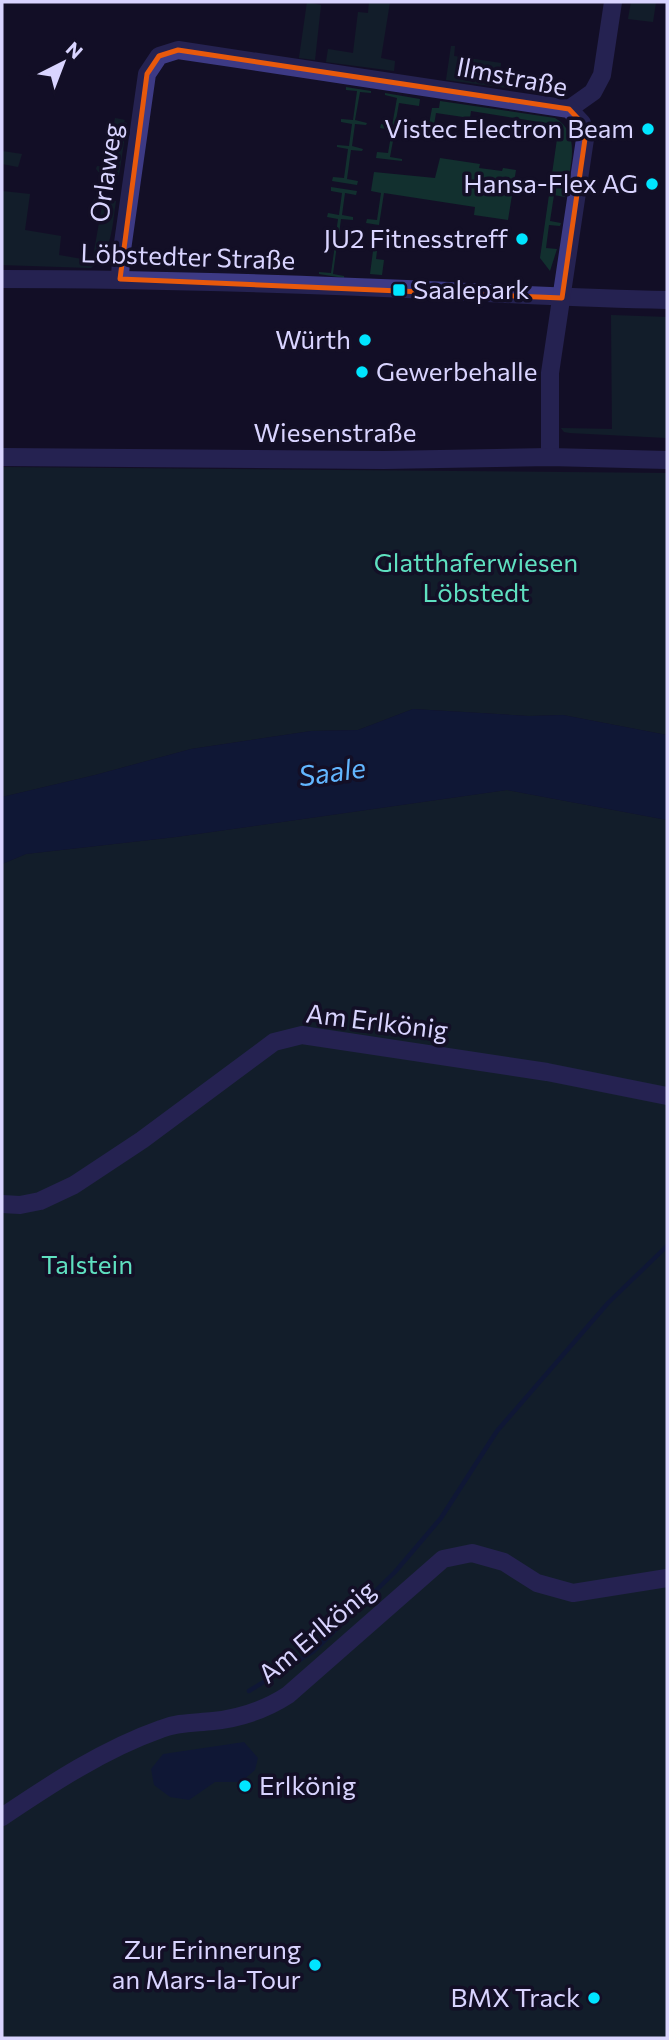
<svg xmlns="http://www.w3.org/2000/svg" width="669" height="2040" viewBox="0 0 669 2040" font-family="Commissioner,sans-serif">
	<style>
		.green { fill: #12302f }
		.water { fill: #0c2248 }
		.lines { fill: none; stroke-linecap: round; stroke-linejoin: round }
		.stream { stroke: #0c2248; stroke-width: 4.5 }
		.minor { stroke: #3d3a85; stroke-width: 18 }
		.tertiary { stroke: #3d3a85; stroke-width: 18 }
		.marked { fill: none; stroke: #e8590c; stroke-width: 5; stroke-linejoin: round }
		.poi-dot { fill: #00e5ff; stroke: #130f26; stroke-width: 2.5 }
		.labels { text-anchor: middle; stroke-width: 7; stroke-linejoin: round; paint-order: stroke }
		.street-label { font-size: 26px; fill: #d9d4ff; stroke: #130f26 }
		.poi-label { font-size: 26px; fill: #d9d4ff; stroke: #130f26; text-anchor: end }
		.park-label { font-size: 26px; fill: #5fe0c0; stroke: #130f26 }
		.water-label { font-size: 28px; font-style: italic; fill: #62b6ff; stroke: #130f26 }
	</style>
	<rect width="100%" height="100%" fill="#130f26"/>
	<g class="green">
		<path d="M307,2L321,5L315,60L299,58Z"/>
		<path d="M369,2H390L381,58L395,61L394,71L326,62L328,49L353,53L358,12L368,13Z"/>
		<path d="M631,2H656L653,22L628,19Z"/>
		<path d="M451,46H455L454,56L501,63L500,73L510,75L507,88L446,80Z"/>
		<path d="M346,87L371,91V93L360,92L355,120L367,123L366,125L355,124L352,146L363,149L362,151L351,150L347,179L358,181L357,185L332,181L333,177L344,178L348,149L337,147V145L349,146L352,124L341,122V119L353,120L357,91L346,90Z"/>
		<path d="M385,93L420,99L419,106L399,103L395,126L407,128L406,131L395,130L390,157L402,159V161L376,158L377,152L388,153L392,130L380,128L381,124L392,126L397,98L385,95Z"/>
		<path d="M440,101L555,118C583,134 569,170 565,197L554,195L550,221L561,223L560,226L549,225L546,248L557,249L550,271L540,258L559,125L471,111L470,118L436,113L433,131L428,130L432,108H439Z"/>
		<path d="M115,118L125,120L124,122L127,123L119,175L115,177L101,175L96,169L97,166L104,167L106,158H108Z"/>
		<path d="M2,151L22,154L18,167L2,164Z"/>
		<path d="M440,158L480,164L479,168L502,171L503,168L516,170L508,220L474,215L475,207L384,193L379,225L366,223L367,219L377,220L381,193L371,191L374,172L435,178Z"/>
		<path d="M331,187L357,191L356,195L345,193L342,215L353,217V220L341,219L338,242L349,244V247L337,245L333,274L344,276V278L319,274V272L331,273L335,245L323,243L324,240L335,241L338,219L327,217L328,213L339,215L342,193L331,191Z"/>
		<path d="M2,191L30,194L25,230L61,236L59,255L82,259L83,256L93,257L102,206L91,203L96,197L116,201C112,225 113,252 91,268L2,265Z"/>
		<path d="M373,251H377L376,259L384,260L382,275L370,274Z"/>
		<path d="M611,315L667,317V438L570,433L564,432L561,428L612,429Z"/>
		<path d="M2,467L667,473V735L563,715L529,716L413,709L358,730L311,731L191,749L95,775L2,797Z"/>
		<path d="M507,790L667,820V2038H2V864L26,854L176,837Z"/>
	</g>
	<g class="water">
		<path d="M413,709L529,716L563,715L667,735V820L507,790L176,837L26,854L2,864V797L95,775L191,749L311,731L358,730Z"/>
		<path d="M244,1742L258,1758L255,1770L241,1782H215L189,1800L170,1797L154,1785L151,1769L163,1754Z"/>
	</g>
	<g class="lines">
		<path class="stream" d="M249,1691L314,1651L395,1572L441,1518L497,1431L608,1303L667,1246"/>
		<g class="minor">
			<path d="M569,109L593,92L602,75L613,2"/>
			<path d="M2,279C151,279 300,284 449,291C522,295 594,299 667,300"/>
			<path d="M120,279L121,257L147,74L159,56L178,50L569,109L582,123L585,139L550,373V457"/>
			<path d="M2,1204L20,1205L40,1201L74,1185L142,1140L274,1042L302,1035L547,1072L667,1096"/>
			<path d="M2,1817C51,1784 104,1749 161,1729C178,1722 196,1723 213,1721C241,1718 265,1710 288,1695L443,1559L472,1553L504,1562L537,1583L573,1593L667,1578"/>
		</g>
		<path class="tertiary" d="M2,457L384,460L550,457L667,460"/>
	</g>
	<path d="M0 0H669V2040H0ZM178,50L569,109L582,123L585,139L562,298L120,279L147,74L159,56Z" fill="#130f26" fill-opacity=".55" fill-rule="evenodd"/>
	<path class="marked" d="M178,50L569,109L582,123L585,139L562,298L120,279L147,74L159,56Z"/>
	<g class="poi-dot">
		<circle cx="648" cy="129" r="7"/>
		<circle cx="652" cy="184" r="7"/>
		<circle cx="522" cy="239" r="7"/>
		<rect x="392" y="283" width="14" height="14" rx="3.5"/>
		<circle cx="365" cy="340" r="7"/>
		<circle cx="362" cy="372" r="7"/>
		<circle cx="245" cy="1786" r="7"/>
		<circle cx="315" cy="1965" r="7"/>
		<circle cx="594" cy="1998" r="7"/>
	</g>
	<g class="labels">
		<g class="street-label">
			<text transform="translate(512 77) rotate(11)" y="9">Ilmstraße</text>
			<text transform="translate(106 173) rotate(-82)" y="9">Orlaweg</text>
			<text transform="translate(188 257) rotate(2)" y="9">Löbstedter Straße</text>
			<text x="335" y="442">Wiesenstraße</text>
			<text transform="translate(377 1022) rotate(7)" y="9">Am Erlkönig</text>
			<text transform="translate(317 1632) rotate(-40)" y="9">Am Erlkönig</text>
		</g>
		<g class="poi-label">
			<text x="634" y="138">Vistec Electron Beam</text>
			<text x="638" y="193">Hansa-Flex AG</text>
			<text x="508" y="248">JU2 Fitnesstreff</text>
			<text x="413" y="299" text-anchor="start">Saalepark</text>
			<text x="351" y="349">Würth</text>
			<text x="376" y="381" text-anchor="start">Gewerbehalle</text>
			<text x="259" y="1795" text-anchor="start">Erlkönig</text>
			<text x="301" y="1959">Zur Erinnerung<tspan x="301" dy="30">an Mars-la-Tour</tspan></text>
			<text x="580" y="2007">BMX Track</text>
		</g>
		<g class="park-label">
			<text x="476" y="572">Glatthaferwiesen<tspan x="476" dy="30">Löbstedt</tspan></text>
			<text x="87" y="1274">Talstein</text>
		</g>
		<g class="water-label">
			<text transform="translate(332 772) rotate(-8)" y="10">Saale</text>
		</g>
	</g>
	<rect width="669" height="2040" fill="none" stroke="#d9d4ff" stroke-width="7"/>
	<g transform="translate(63 63) rotate(42)" stroke="#130f26" stroke-width="5" paint-order="stroke">
	<path d="M0-5L12 26L0 18L-12 26Z" fill="#d9d4ff"/>
	<text y="-10" font-size="19" font-weight="bold" text-anchor="middle" fill="#d9d4ff">N</text>
	</g>
</svg>
